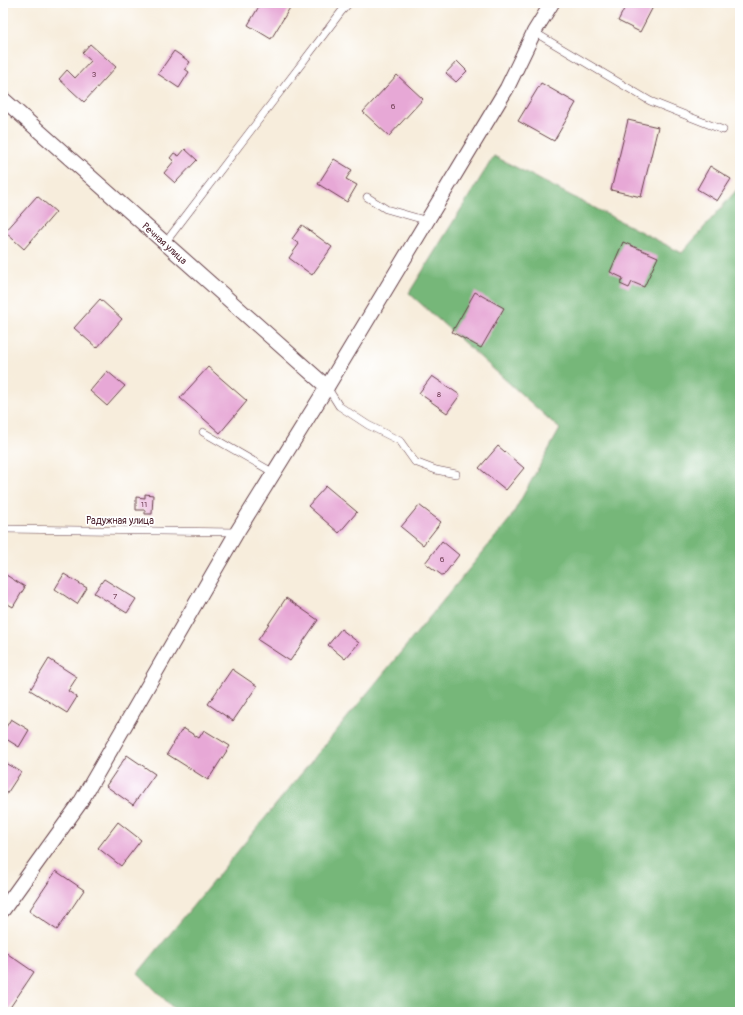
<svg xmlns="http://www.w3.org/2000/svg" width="743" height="1015" viewBox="0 0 743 1015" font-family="Pangolin,sans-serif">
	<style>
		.forest { fill: #76b779; stroke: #606b52 }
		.building { fill: #e7a8d6 }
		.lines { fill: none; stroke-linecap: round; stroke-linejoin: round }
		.service-casing { stroke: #643e46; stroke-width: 8 }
		.minor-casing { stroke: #643e46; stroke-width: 16 }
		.service { stroke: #fff; stroke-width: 7 }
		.minor { stroke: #fff; stroke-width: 14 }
		.labels { text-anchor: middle; stroke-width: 3.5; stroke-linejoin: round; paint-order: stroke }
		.number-label { font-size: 8px; fill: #714156 }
		.street-label { font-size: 10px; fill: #4a1f2b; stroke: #fff }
	</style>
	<rect width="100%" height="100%" fill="#fff"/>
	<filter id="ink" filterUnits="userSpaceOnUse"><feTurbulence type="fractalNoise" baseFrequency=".025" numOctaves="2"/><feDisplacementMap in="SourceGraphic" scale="8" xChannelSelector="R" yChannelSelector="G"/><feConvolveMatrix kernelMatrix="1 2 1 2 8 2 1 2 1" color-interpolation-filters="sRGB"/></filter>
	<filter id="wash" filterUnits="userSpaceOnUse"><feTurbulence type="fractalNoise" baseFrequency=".012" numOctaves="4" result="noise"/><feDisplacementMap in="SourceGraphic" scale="16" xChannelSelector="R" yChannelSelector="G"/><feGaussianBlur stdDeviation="0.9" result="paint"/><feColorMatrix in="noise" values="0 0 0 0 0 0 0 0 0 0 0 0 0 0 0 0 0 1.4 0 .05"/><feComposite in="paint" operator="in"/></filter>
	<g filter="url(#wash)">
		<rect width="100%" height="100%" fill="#f7eddc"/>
		<path class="forest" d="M494,156L682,253L740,186V1012H177L138,973L510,519L560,429L409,293Z"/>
		<g id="blocks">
			<g class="building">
				<path d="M261,3H286L291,6L271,39L248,25Z"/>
				<path d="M627,3H655L640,32L618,21Z"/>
				<path d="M729,3H740V10Z"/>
				<path d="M90,44L116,67L84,102L59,79L67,70L75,78L91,61L82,53Z"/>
				<path d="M174,51L190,62L185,69L189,72L179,88L158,74Z"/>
				<path d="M457,61L467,71L456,82L446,73Z"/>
				<path d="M397,75L423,99L389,136L363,112Z"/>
				<path d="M541,83L576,103L554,141L518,121Z"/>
				<path d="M628,120L658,127L641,197L611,190Z"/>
				<path d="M185,149L197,160L175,183L164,173L174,161L170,158L174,153L179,156Z"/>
				<path d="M334,159L352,170L346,179L357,185L347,202L318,184Z"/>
				<path d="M710,166L731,179L717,201L697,189Z"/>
				<path d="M37,196L56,212L24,249L5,232Z"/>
				<path d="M302,225L332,247L312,275L289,258L299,244L292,239Z"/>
				<path d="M623,242L658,257L644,287L632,282L629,288L620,284L623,278L610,272Z"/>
				<path d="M475,292L504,308L481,348L452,332Z"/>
				<path d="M100,299L122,319L97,348L74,328Z"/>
				<path d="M208,367L247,401L220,433L180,398Z"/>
				<path d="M107,371L125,386L107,406L90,391Z"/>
				<path d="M432,376L460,395L447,413L419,393Z"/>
				<path d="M3,408L7,409L4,430H3Z"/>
				<path d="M498,446L524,468L506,490L479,468Z"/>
				<path d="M326,486L357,512L339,533L308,506Z"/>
				<path d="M145,494L153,495L152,514H145V510H136V497L145,498Z"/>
				<path d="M419,505L441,522L423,545L401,527Z"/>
				<path d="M442,541L459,555L443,576L425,563Z"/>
				<path d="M3,573L25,587L13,607L3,601Z"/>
				<path d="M64,574L87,588L77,604L55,589Z"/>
				<path d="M104,579L136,599L127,613L94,593Z"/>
				<path d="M286,598L318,620L290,661L258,640Z"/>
				<path d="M341,629L359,643L345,659L328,645Z"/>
				<path d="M49,659L77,677L68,691L77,697L67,713L30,690Z"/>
				<path d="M232,669L257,686L233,721L208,704Z"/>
				<path d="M11,719L29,730L19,747L3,737V732Z"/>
				<path d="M183,728L199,738L204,730L230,746L208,780L167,754Z"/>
				<path d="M127,755L155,774L133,805L106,786Z"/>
				<path d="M3,761L21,772L6,795L3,793Z"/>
				<path d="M118,822L141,840L121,866L98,848Z"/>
				<path d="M56,871L84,890L57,930L29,911Z"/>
				<path d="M5,952L34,972L7,1012H3V955Z"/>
			</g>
		</g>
	</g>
	<g filter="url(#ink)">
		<use href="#blocks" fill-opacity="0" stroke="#643e46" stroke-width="1"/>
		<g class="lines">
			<g class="service-casing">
				<g id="service">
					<path d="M534,32L650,101L723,130"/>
					<path d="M367,197L386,209L428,221"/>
					<path d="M165,243L341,12L349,3"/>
					<path d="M327,387L339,406L368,425L400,441L415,462L436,470L456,474"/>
					<path d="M203,432L274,473"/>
					<path d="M3,529L237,532"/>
				</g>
			</g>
			<g class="minor-casing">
				<g id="minor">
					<path d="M3,99L327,387"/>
					<path d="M3,910L80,803L237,532L327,387L507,88L534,32L552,3"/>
				</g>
			</g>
			<use href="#service" class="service"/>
			<use href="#minor" class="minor"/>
		</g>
	</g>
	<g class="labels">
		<g class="number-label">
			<text x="94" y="77">3</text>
			<text x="393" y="109">6</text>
			<text x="439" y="397">8</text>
			<text x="144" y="507">11</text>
			<text x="442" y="562">6</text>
			<text x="115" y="599">7</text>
		</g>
		<g class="street-label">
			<text transform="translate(165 243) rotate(42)" y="4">Речная улица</text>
			<text x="120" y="524">Радужная улица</text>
		</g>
	</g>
	<rect width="743" height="1015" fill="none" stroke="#fff" stroke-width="16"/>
</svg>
